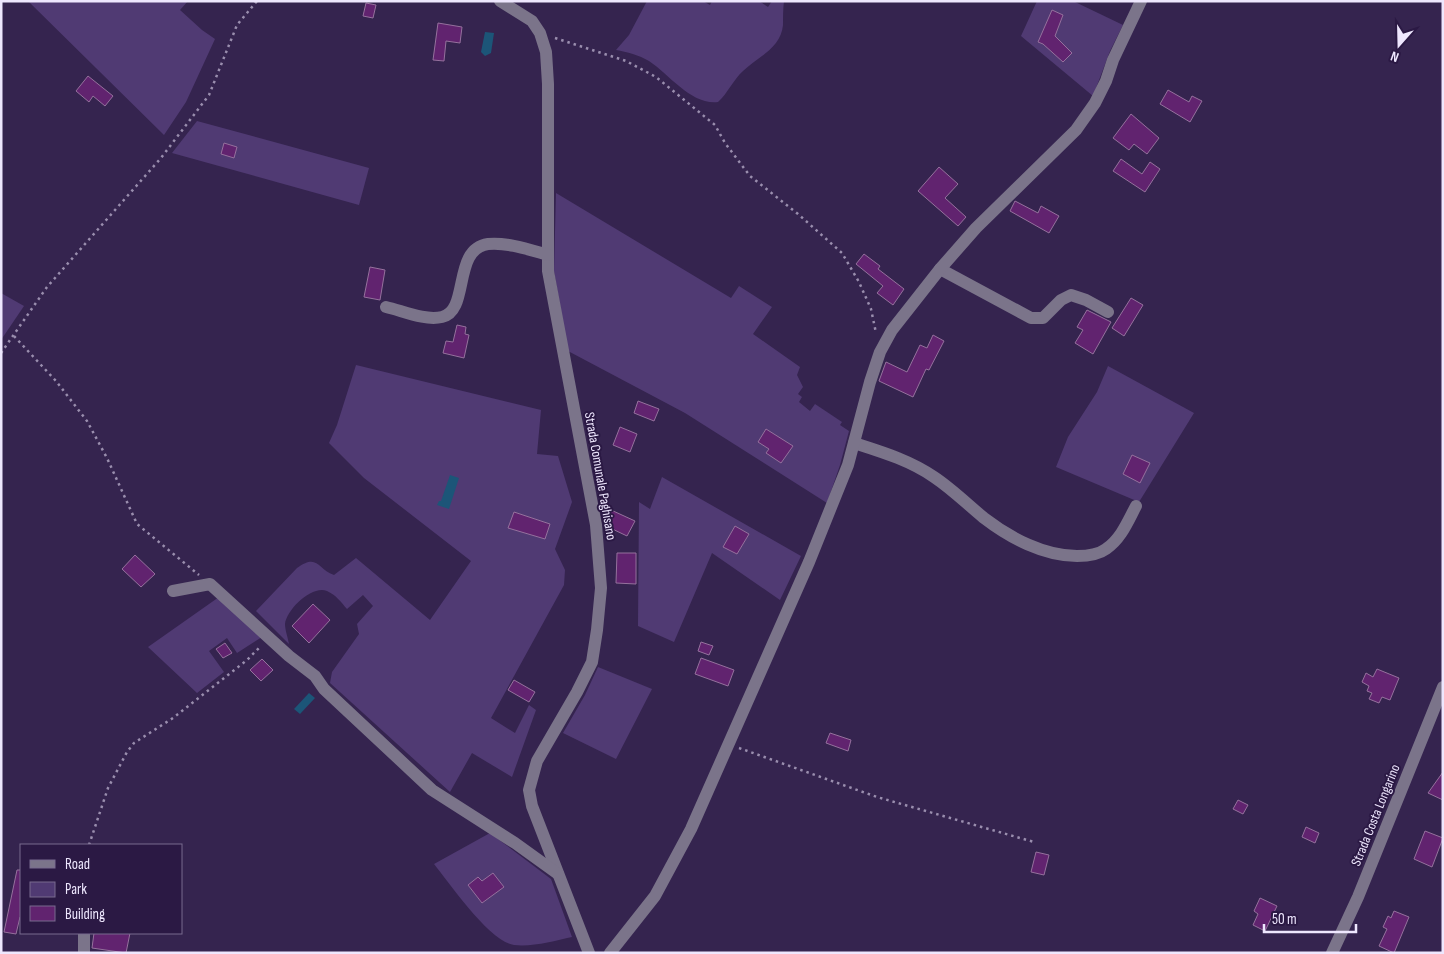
<svg xmlns="http://www.w3.org/2000/svg" width="1444" height="954" viewBox="0 0 1444 954" font-family="'Sofia Sans Condensed',sans-serif">
	<style>
		.green { fill: #503a73 }
		.water { fill: #1c5578 }
		.building { fill: #61236f; stroke: #95719d }
		.lines { fill: none; stroke-linecap: round; stroke-linejoin: round }
		.path { stroke: #9a8eae; stroke-width: 2.5; stroke-dasharray: 2.5 4; stroke-linecap: butt }
		.minor { stroke: #7b748a; stroke-width: 12 }
		.labels { text-anchor: middle; stroke-width: 4; stroke-linejoin: round; paint-order: stroke }
		.street-label { font-size: 14px; fill: #eee7fe; stroke: #2b1944 }
	</style>
	<rect width="100%" height="100%" fill="#35244f"/>
	<g class="green">
		<path d="M28,1H188L180,10L202,30L215,39L186,102L164,135Z"/>
		<path d="M647,1H703L710,5L712,1H759L768,7L772,1H784C783,9 783,17 783,25C781,48 758,57 743,71C733,80 728,93 718,102C691,105 670,75 649,61C639,55 627,52 616,50L629,35Z"/>
		<path d="M1037,1H1073L1123,25L1110,51L1093,96L1021,36Z"/>
		<path d="M197,121L369,168L359,205L172,153Z"/>
		<path d="M556,193L731,298L739,286L772,307L753,334L800,367L797,375L803,387L798,394L802,397L799,402L810,411L815,404L842,422L840,425L849,431L840,465L827,503L685,413L568,351L554,271Z"/>
		<path d="M1,293L24,306L1,340Z"/>
		<path d="M356,365L541,410L537,454L558,456L572,502L555,549L565,570L564,585L491,718L515,733L529,705L536,710L512,777L472,753L450,792L330,683L332,672L359,634L357,624L373,606L363,595L347,609C341,602 336,595 327,591C312,585 287,609 285,624C285,630 288,638 289,644L256,611L297,568C318,553 317,569 334,575L356,558L430,620L471,561L364,478L329,443L337,425Z"/>
		<path d="M1108,366L1194,413L1139,502L1056,467L1068,437L1097,392Z"/>
		<path d="M662,477L801,556L780,600L712,553L674,642L638,626L639,502L650,509Z"/>
		<path d="M219,597L262,637L237,653L227,638L209,651L224,672L197,693L148,647Z"/>
		<path d="M598,667L652,689L616,759L563,733L585,695Z"/>
		<path d="M490,833L551,879L572,937C554,941 533,947 514,945C490,942 450,884 434,864Z"/>
	</g>
	<g class="water">
		<path d="M485,32L494,33L491,53L485,56L481,52Z"/>
		<path d="M450,475L459,478L449,509L437,505L439,501H441Z"/>
		<path d="M309,693L315,698L300,714L294,709Z"/>
	</g>
	<g class="building">
		<path d="M366,3L376,5L373,18L363,16Z"/>
		<path d="M1052,10L1063,15L1055,36L1072,53L1063,62L1043,44L1038,42Z"/>
		<path d="M438,23L462,27L460,43L446,41L444,61L433,60Z"/>
		<path d="M88,76L113,96L105,106L93,96L89,102L76,91Z"/>
		<path d="M1168,90L1189,102L1192,96L1202,101L1190,122L1160,104Z"/>
		<path d="M1131,114L1159,138L1147,154L1134,144L1129,150L1113,138Z"/>
		<path d="M224,143L237,147L234,158L221,154Z"/>
		<path d="M1121,159L1142,174L1150,162L1160,169L1145,192L1113,171Z"/>
		<path d="M939,167L958,184L945,198L966,217L958,226L918,191Z"/>
		<path d="M1015,201L1038,213L1041,206L1059,216L1049,233L1010,211Z"/>
		<path d="M864,254L880,266L878,269L904,289L893,305L877,293L883,286L856,264Z"/>
		<path d="M370,267L385,270L380,300L364,297Z"/>
		<path d="M1131,298L1143,305L1124,336L1112,328Z"/>
		<path d="M1087,310L1111,322L1093,354L1075,343L1083,330L1077,327Z"/>
		<path d="M457,325L466,327L465,334L469,335L464,358L443,353L446,341L453,342Z"/>
		<path d="M933,335L944,341L929,370L926,369L913,397L879,381L886,362L907,372L920,345L927,348Z"/>
		<path d="M638,401L659,409L654,421L634,413Z"/>
		<path d="M620,427L637,434L630,452L613,445Z"/>
		<path d="M766,429L793,446L781,463L766,453L769,449L758,442Z"/>
		<path d="M1132,455L1150,463L1140,483L1123,474Z"/>
		<path d="M611,510L635,521L627,536L604,525Z"/>
		<path d="M514,512L550,524L545,539L508,528Z"/>
		<path d="M735,526L749,534L737,554L723,547Z"/>
		<path d="M617,553H636V584L616,583Z"/>
		<path d="M135,555L155,574L141,587L122,569Z"/>
		<path d="M313,604L330,620L309,643L292,626Z"/>
		<path d="M701,642L713,646L709,655L698,651Z"/>
		<path d="M225,643L232,653L223,658L216,649Z"/>
		<path d="M701,658L734,670L728,686L695,674Z"/>
		<path d="M262,659L273,670L261,681L250,670Z"/>
		<path d="M1377,669L1399,678L1390,700L1382,697L1379,703L1369,699L1372,693L1367,691L1369,686L1362,682L1366,673L1373,677Z"/>
		<path d="M514,680L535,692L529,702L508,690Z"/>
		<path d="M830,733L851,740L848,751L826,743Z"/>
		<path d="M1443,772V800L1428,793Z"/>
		<path d="M1238,800L1248,805L1243,814L1233,809Z"/>
		<path d="M1306,827L1319,833L1315,843L1302,837Z"/>
		<path d="M1425,831L1443,838L1432,867L1414,859Z"/>
		<path d="M1036,852L1049,855L1044,875L1031,872Z"/>
		<path d="M17,870H21V918L20,917L16,934L4,932Z"/>
		<path d="M493,873L504,887L482,903L468,885L478,877L482,881Z"/>
		<path d="M1260,898L1277,906L1265,931L1253,925L1258,914L1254,911Z"/>
		<path d="M1394,911L1409,917L1394,953L1379,946L1387,929L1383,927L1388,916L1391,918Z"/>
		<path d="M94,933H130L126,953L92,948Z"/>
	</g>
	<g class="lines">
		<g class="path">
			<path d="M555,38L626,61L656,77L715,125L725,143L750,176L798,214L842,253L859,282L871,309L876,333"/>
			<path d="M14,336L56,381L87,421L107,458L137,524L199,575"/>
			<path d="M1,353L47,287L161,158L209,95L237,25L257,1"/>
			<path d="M739,748L877,797L1034,842"/>
			<path d="M89,845L108,788L127,752L134,743L173,718L247,660L261,646"/>
		</g>
		<g class="minor">
			<path d="M500,1L532,21L540,33L546,52L548,84V271L596,525L601,588L597,630L592,662L577,692L537,761L529,790L532,806L589,953"/>
			<path d="M940,269L1031,318H1043L1061,300L1071,295L1086,300L1108,312"/>
			<path d="M386,307C403,311 425,321 442,317C470,311 452,249 488,244C507,242 530,250 548,255"/>
			<path d="M854,443C882,452 909,460 934,477C952,489 967,504 984,518C1010,538 1044,556 1077,556C1087,556 1098,555 1106,549C1121,539 1128,521 1136,506"/>
			<path d="M173,591L210,584L289,656L315,676L324,689L432,790L515,843L558,874"/>
			<path d="M84,953V933"/>
			<path d="M610,953L655,896L691,829L809,562L848,465L870,382L880,352L892,330L940,269L976,228L1076,130L1095,103L1106,81L1113,60L1141,1"/>
			<path d="M1332,953L1358,897L1443,687"/>
		</g>
	</g>
	<g class="labels">
		<g class="street-label">
			<text transform="translate(601 476) rotate(80)" y="5">Strada Comunale Paghisano</text>
			<text transform="translate(1375 815) rotate(-68)" y="5">Strada Costa Longarino</text>
		</g>
	</g>
	<rect width="1444" height="954" fill="none" stroke="#eee7fe" stroke-width="5"/>
	<rect x="20" y="844" width="162" height="90" fill="#2b1944" stroke="#796b8e"/>
	<rect x="30" y="860" width="25" height="8" fill="#7b748a" stroke="#796b8e"/>
	<text x="65" y="869" font-size="15" fill="#eee7fe">Road</text>
	<rect x="30" y="882" width="25" height="15" fill="#503a73" stroke="#796b8e"/>
	<text x="65" y="894" font-size="15" fill="#eee7fe">Park</text>
	<rect x="30" y="906" width="25" height="15" fill="#61236f" stroke="#796b8e"/>
	<text x="65" y="919" font-size="15" fill="#eee7fe">Building</text>
	<g transform="translate(1399 45) rotate(200)" stroke="#2b1944" stroke-width="4" paint-order="stroke">
	<path d="M0-4L9 19L0 12L-9 19Z" fill="#eee7fe"/>
	<text y="-8" font-size="14" font-weight="bold" text-anchor="middle" fill="#eee7fe">N</text>
	</g>
	<path d="M1264 924v8h92v-8" fill="none" stroke="#eee7fe" stroke-width="2.5"/>
	<text x="1272" y="924" font-size="15" fill="#eee7fe" stroke="#2b1944" stroke-width="4" paint-order="stroke">50 m</text>
</svg>
